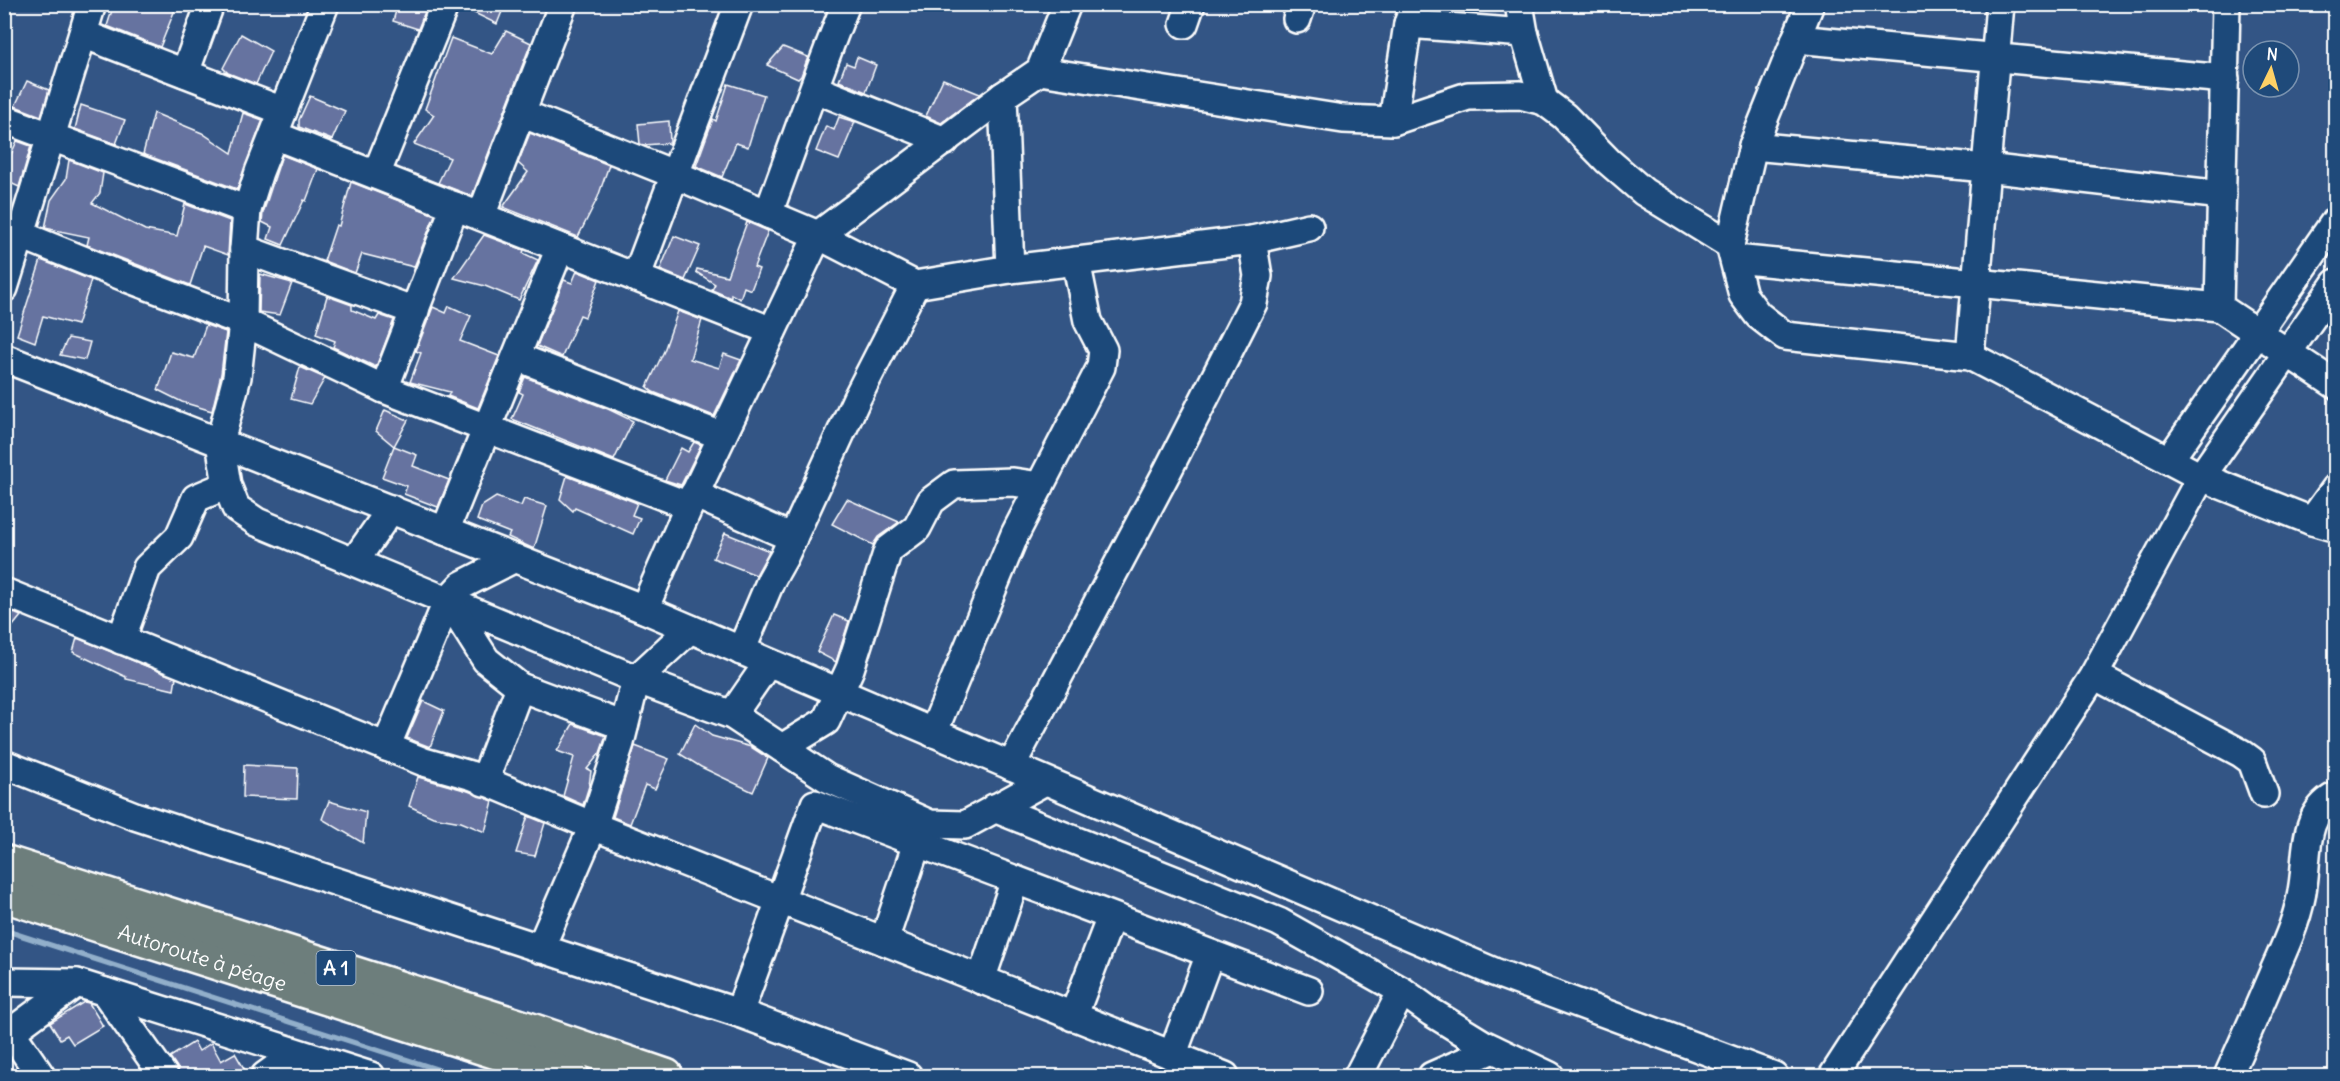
<svg xmlns="http://www.w3.org/2000/svg" width="2340" height="1081" viewBox="0 0 2340 1081" font-family="Delius,sans-serif">
	<style>
		.lines { fill: none; stroke-linecap: round; stroke-linejoin: round }
		.stream { stroke: #92afca; stroke-width: 5 }
		.building { fill: #6673a0; stroke: #fff; stroke-width: 1.5 }
		.minor-casing { stroke: #fff; stroke-width: 32 }
		.highway-casing { stroke: #fff; stroke-width: 38 }
		.minor { stroke: #1f4a7a; stroke-width: 27 }
		.highway { stroke: #6d7e7c; stroke-width: 33 }
		.labels { text-anchor: middle; stroke-width: 5; stroke-linejoin: round; paint-order: stroke }
		.shield { fill: #1f4a7a; stroke: #bcc9d7; stroke-width: 1.5 }
		.shield-label { font-size: 20px; font-weight: bold; fill: #fff }
		.street-label { font-size: 21px; fill: #fff; stroke: #1f4a7a }
	</style>
	<rect width="100%" height="100%" fill="#335585"/>
	<filter id="ink" filterUnits="userSpaceOnUse"><feTurbulence type="fractalNoise" baseFrequency=".0167" numOctaves="2"/><feDisplacementMap in="SourceGraphic" scale="12" xChannelSelector="R" yChannelSelector="G"/><feConvolveMatrix kernelMatrix="1 2 1 2 8 2 1 2 1" color-interpolation-filters="sRGB"/></filter>
	<g filter="url(#ink)">
		<g class="lines">
			<path class="stream" d="M4,930L458,1076"/>
		</g>
		<g class="building">
			<path d="M114,4H164L176,7L160,47L107,26Z"/>
			<path d="M398,4H428L418,29L393,21Z"/>
			<path d="M460,4H505L497,24L460,6Z"/>
			<path d="M506,31L531,43L472,196L438,183L450,158L414,144L434,115L425,109L451,38L492,54Z"/>
			<path d="M241,34L271,51L256,84L228,73L223,68Z"/>
			<path d="M783,47L808,57L801,76L798,79L767,65Z"/>
			<path d="M857,57L876,65L866,92L839,81L846,63L854,66Z"/>
			<path d="M943,79L980,94L941,123L926,116Z"/>
			<path d="M27,81L49,90L41,116L15,106Z"/>
			<path d="M728,84L764,95L748,147L736,143L722,177L696,166L713,119L716,121Z"/>
			<path d="M310,96L345,111L332,140L299,127V120Z"/>
			<path d="M81,105L125,120L116,144L75,129Z"/>
			<path d="M154,113L202,133L232,153L243,113L263,120L237,189L143,154Z"/>
			<path d="M839,117L855,122L839,160L816,151L826,126L834,130Z"/>
			<path d="M669,121L670,143L644,145L640,144L638,124Z"/>
			<path d="M530,133L609,165L598,197L578,237L503,207L528,172L518,163Z"/>
			<path d="M17,141L31,146L19,187L4,180V170Z"/>
			<path d="M282,155L318,169L306,201L304,200L283,245L268,239L272,227L262,222L263,213Z"/>
			<path d="M69,160L103,173L100,193L92,203L145,230L177,236L185,204L230,221L228,255L203,246L190,285L87,245L89,237L45,228L51,200L66,179Z"/>
			<path d="M351,182L435,215L414,267L362,254L355,273L324,261L336,225L339,226Z"/>
			<path d="M747,222L768,231L754,267L759,269L751,290L744,287L740,299L731,294V298L712,290L715,284L696,272L697,269L727,276Z"/>
			<path d="M484,235L524,250L523,253L538,260L519,300L485,286L454,278Z"/>
			<path d="M674,236L700,246L685,280L660,270Z"/>
			<path d="M41,260L91,280L77,325L43,316L35,342L17,335Z"/>
			<path d="M577,271L599,280L585,317L580,315L562,357L537,346L564,280L572,283Z"/>
			<path d="M260,274L292,283L280,315L259,312Z"/>
			<path d="M327,296L352,305V310L376,320L379,315L394,320L376,367L333,347L335,341L316,334Z"/>
			<path d="M449,306L471,316L460,341L499,356L478,408L448,396L450,392L410,382L421,353L416,351L433,307L446,313Z"/>
			<path d="M678,311L702,320L690,359L719,368L724,354L741,360L714,416L653,392L647,387L664,351Z"/>
			<path d="M206,325L226,332L221,374L212,411L182,402L158,390L171,352L194,358Z"/>
			<path d="M68,338L90,342L85,360L60,355Z"/>
			<path d="M300,367L325,378L310,404L291,399Z"/>
			<path d="M525,377L608,409L633,421L614,460L512,419L523,394L519,392Z"/>
			<path d="M385,410L408,420L394,446L376,431Z"/>
			<path d="M694,442L701,445L681,485L665,480L681,448L688,452Z"/>
			<path d="M394,446L417,455L413,466L449,480L438,507L404,494L407,486L382,477Z"/>
			<path d="M567,476L637,503L632,515L640,518L633,534L575,508L573,511L560,499Z"/>
			<path d="M496,497L521,506L524,499L547,506L534,549L508,537L510,533L477,520L482,506Z"/>
			<path d="M847,499L899,522L878,537L873,545L832,524Z"/>
			<path d="M725,533L769,551L756,575L713,558Z"/>
			<path d="M4,609L21,616L4,637Z"/>
			<path d="M834,615L849,621L836,662L817,652Z"/>
			<path d="M77,638L176,678L174,690L126,679V677L73,652Z"/>
			<path d="M423,701L444,711L430,747L407,738Z"/>
			<path d="M573,724L606,736L600,753L587,769L591,771L589,786L583,805L563,796L574,757L557,751Z"/>
			<path d="M695,724L712,736L751,747L768,758L753,792L701,767L680,754Z"/>
			<path d="M635,746L669,759L655,789L645,785L630,824L613,817Z"/>
			<path d="M244,765L298,768L297,799L243,797Z"/>
			<path d="M418,777L468,791L493,801L485,832L461,822L433,817L409,806Z"/>
			<path d="M329,801L366,812L363,843L322,819Z"/>
			<path d="M528,816L545,823L535,856L516,853Z"/>
			<path d="M84,1002L89,1003L103,1026L73,1044L67,1035L60,1039L50,1023Z"/>
			<path d="M194,1042L199,1051L211,1043L221,1061L235,1053L249,1077H179L177,1067L170,1057Z"/>
		</g>
		<g class="lines">
			<g class="minor-casing">
				<g id="minor">
					<path d="M325,4L259,172L247,210L244,249L243,322L237,377L220,442L227,485L236,508L257,522L636,679L732,715L827,778L930,824L965,825L1045,781"/>
					<path d="M1519,4L1524,33L1544,101"/>
					<path d="M1297,19L1302,4"/>
					<path d="M1184,24L1191,4"/>
					<path d="M1408,24L1524,33"/>
					<path d="M83,34L283,111"/>
					<path d="M1796,39L2225,79"/>
					<path d="M1040,71L1343,119L1393,121L1468,96L1520,95L1544,101L1564,116L1608,161L1644,192L1730,245L1743,295L1758,315L1785,336L1970,356L2201,477L2312,521L2336,528"/>
					<path d="M185,73L210,4"/>
					<path d="M815,89L945,141"/>
					<path d="M1003,96L1010,269"/>
					<path d="M521,113L676,175L818,235L915,285L1010,269L1252,240L1309,227"/>
					<path d="M4,119L247,210"/>
					<path d="M1393,121L1408,24L1415,4"/>
					<path d="M274,135L772,331"/>
					<path d="M1753,146L1986,168L2222,195"/>
					<path d="M376,175L445,4"/>
					<path d="M768,214C794,144 818,73 846,4"/>
					<path d="M481,216L563,4"/>
					<path d="M4,228L127,278L243,322L384,389L689,506"/>
					<path d="M1730,245L1753,146L1810,4"/>
					<path d="M244,249L415,311"/>
					<path d="M1735,259L2219,307L2336,385"/>
					<path d="M636,278L739,4"/>
					<path d="M4,288L92,4"/>
					<path d="M2219,307L2226,4"/>
					<path d="M1970,356L2000,4"/>
					<path d="M517,357L722,436"/>
					<path d="M4,358L644,609L1494,972L1774,1076"/>
					<path d="M384,389L455,206"/>
					<path d="M2169,460L2336,220"/>
					<path d="M694,494L793,538"/>
					<path d="M2312,521L2336,488"/>
					<path d="M445,531L560,248"/>
					<path d="M354,562L391,509"/>
					<path d="M4,592L424,762L473,776L593,826L1225,1076"/>
					<path d="M448,600L486,660L520,687L624,726"/>
					<path d="M644,609L689,506L818,235L1003,96L1040,71L1067,4"/>
					<path d="M121,640L147,568L179,537L196,498L227,485"/>
					<path d="M741,651L771,580L784,557L857,398L915,285"/>
					<path d="M2094,675L2241,753L2252,761L2264,794"/>
					<path d="M732,715L768,663"/>
					<path d="M933,733L1015,534L1101,367L1103,350L1088,321L1076,261"/>
					<path d="M386,747L448,600L462,585L515,558"/>
					<path d="M782,748L826,721L850,669L888,550L917,528L931,501L954,484L1013,482L1040,486"/>
					<path d="M4,764L135,816L739,1013L908,1076"/>
					<path d="M1011,766L1168,470L1253,303L1258,276L1252,240"/>
					<path d="M484,782L520,687"/>
					<path d="M994,808L1279,922L1402,991L1431,1012L1483,1044L1550,1076"/>
					<path d="M884,941L917,843"/>
					<path d="M540,949L593,826L620,743L636,679L690,629"/>
					<path d="M981,980L1015,880"/>
					<path d="M4,982L77,983L371,1076"/>
					<path d="M105,992L164,1076"/>
					<path d="M739,1013L815,804L1309,991"/>
					<path d="M1073,1017L1111,917"/>
					<path d="M4,1030L11,1032L41,1076"/>
					<path d="M11,1032L77,983"/>
					<path d="M1172,1056L1210,954"/>
					<path d="M265,1076L276,1068L282,1066L289,1069L294,1076"/>
					<path d="M1358,1076L1402,991"/>
					<path d="M1432,1076L1493,1049"/>
					<path d="M1833,1076L2094,675L2201,477L2336,283"/>
					<path d="M2228,1076C2243,1043 2258,1009 2272,976C2285,946 2299,918 2303,885C2308,853 2302,814 2336,796"/>
				</g>
			</g>
			<g class="highway-casing">
				<g id="highway">
					<path d="M4,862L531,1030L666,1076"/>
					<path id="s1" d="M4,895L572,1076"/>
				</g>
			</g>
			<use href="#minor" class="minor"/>
			<use href="#highway" class="highway"/>
		</g>
	</g>
	<g class="labels">
		<rect class="shield" x="316.5" y="951" width="39" height="34" rx="4.5"/>
		<g class="shield-label">
			<text x="336" y="975">A 1</text>
		</g>
		<g class="street-label">
			<text dy="7" stroke="none"><textPath href="#s1" startOffset="208">Autoroute à péage</textPath></text>
		</g>
	</g>
	<rect width="2340" height="1081" fill="none" stroke="#1f4a7a" stroke-width="24"/>
	<rect x="12" y="12" width="2316" height="1057" fill="none" stroke="#fff" stroke-width="2" filter="url(#ink)"/>
	<g transform="translate(2271 69) rotate(5)"><circle r="28" fill="#1f4a7a" stroke="#7992af" stroke-width="1.5"/>
	<path d="M0-4.5L10 22L0 15L-10 22Z" fill="#ffd166"/>
	<text y="-9" font-size="16" font-weight="bold" text-anchor="middle" fill="#ffffff">N</text>
	</g>
</svg>
